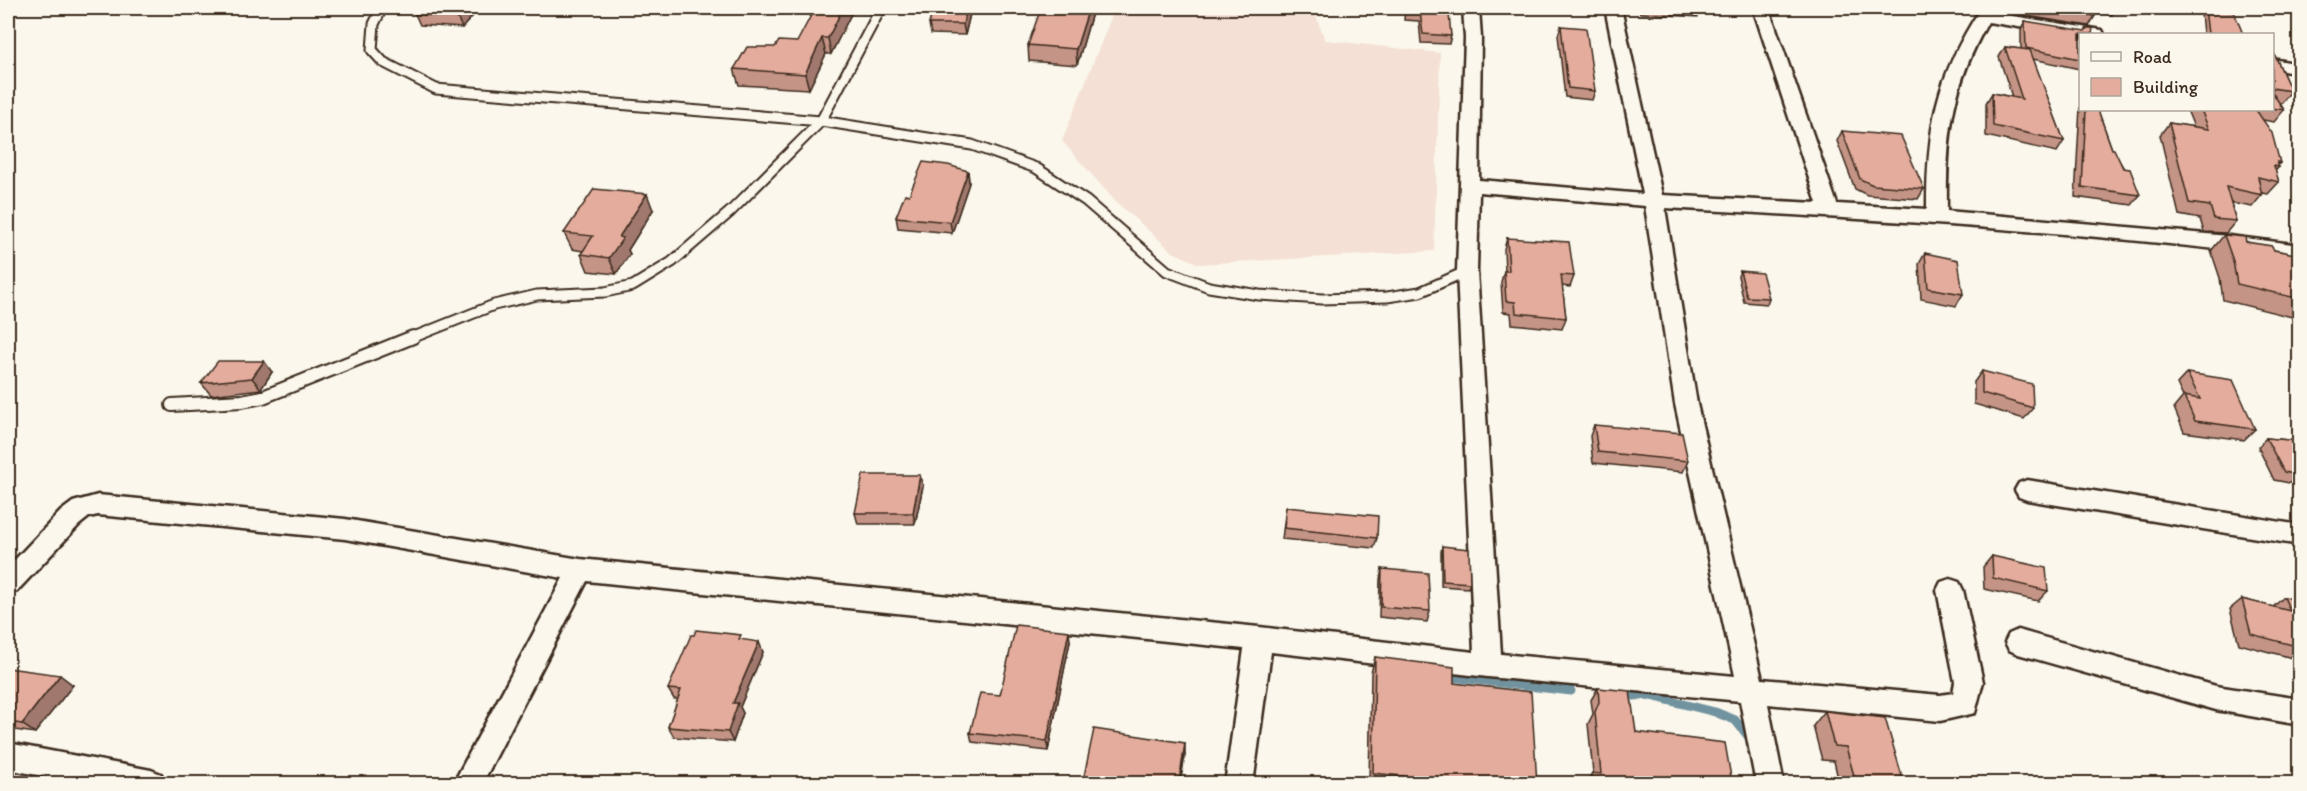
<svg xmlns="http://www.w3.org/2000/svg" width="2307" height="791" viewBox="0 0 2307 791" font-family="Itim,sans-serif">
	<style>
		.built { fill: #f4e0d4 }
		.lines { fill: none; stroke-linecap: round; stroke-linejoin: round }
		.stream { stroke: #7193a0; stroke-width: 9 }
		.service-far1-casing { stroke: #3b2a1e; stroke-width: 13 }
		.service-casing { stroke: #3b2a1e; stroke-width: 16 }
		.minor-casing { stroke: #3b2a1e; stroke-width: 5 }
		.service-far1 { stroke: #fbf7ec; stroke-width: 9 }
		.service { stroke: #fbf7ec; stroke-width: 12 }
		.minor { fill: #fbf7ec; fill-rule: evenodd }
		.wall { fill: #c49486; stroke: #3b2a1e; stroke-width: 1.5 }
		.shaded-wall { fill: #a0786d; stroke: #3b2a1e; stroke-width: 1.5 }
		.building { fill: #e4ac9c; stroke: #3b2a1e; stroke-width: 1.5 }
	</style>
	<rect width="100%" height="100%" fill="#fbf7ec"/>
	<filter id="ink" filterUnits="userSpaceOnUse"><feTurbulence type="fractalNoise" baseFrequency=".0167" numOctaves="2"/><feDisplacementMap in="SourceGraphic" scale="12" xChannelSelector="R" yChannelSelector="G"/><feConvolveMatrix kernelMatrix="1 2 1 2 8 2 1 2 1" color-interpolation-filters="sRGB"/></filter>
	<g filter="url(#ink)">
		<path class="built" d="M1115,8H1313L1325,40L1440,53L1434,251L1199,264L1173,252L1116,202L1062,141Z"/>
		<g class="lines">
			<g class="stream">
				<path d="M1443,676L1571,691"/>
				<path d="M1620,697L1647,695L1715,712L1735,720L1752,741"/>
			</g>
			<g class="service-far1-casing">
				<g id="service-far1">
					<path d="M382,8L374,24L372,50L383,62L436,89L821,121L972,145L1036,168L1086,201L1167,271L1209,287L1259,295L1322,299L1387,297L1420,292L1467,271"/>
					<path d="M409,339L494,305L537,295L605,292L633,286L672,262L730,212L821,121L881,8"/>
				</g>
			</g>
			<g class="service-casing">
				<path id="service" d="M172,405L242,401L263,397L413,337"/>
			</g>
			<g class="minor-casing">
				<g id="minor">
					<path d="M1463,8H1479L1481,38L1479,180L1643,194L1605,8H1621L1662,195L1817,203L1753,8H1769L1837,204L1927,209C1927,126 1936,77 1981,8H1997L1994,13L2102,30L2104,34H2080V37L1988,22C1951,88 1946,136 1947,211L2229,236L2300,245V259C2088,232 1877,219 1665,208L1697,404L1762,679L1940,695L1953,693L1955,682L1937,590L1941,582L1950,579L1959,582L1963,590L1983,682L1975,713L1940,721L1768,704L1784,784H1756L1740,701L1488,677L1271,652L1253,784H1225L1244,649L587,581L482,784H453L563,578L345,539L98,515L89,517L79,525L17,591L8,594V567L61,511L73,502L98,495L345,519L580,559L1259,627L1474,652L1457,271L1465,38ZM1479,192L1645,206L1675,404L1735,676L1501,654L1477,271Z"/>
					<path d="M2272,59L2300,64V74L2272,69Z"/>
					<path d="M2027,480L2300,525V545L2027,500L2019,497L2015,490L2019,483Z"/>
					<path d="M2018,630L2216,686L2300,699V725L2216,710L2018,654L2009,650L2005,642L2009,634Z"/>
					<path d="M8,743L151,770L161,774L165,784H80L8,769Z"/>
				</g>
			</g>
			<use href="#service-far1" class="service-far1"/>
			<use href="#service" class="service"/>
			<use href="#minor" class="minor"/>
		</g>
		<g class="wall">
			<path d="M421,8H480L462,28L420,25L415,14Z"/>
			<path d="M854,8L831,54H826L809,89L739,85L734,69L797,42Z"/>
			<path d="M1405,8H1444V14L1451,36L1449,44L1421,43L1419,21L1404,20Z"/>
			<path d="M1639,8H1701L1698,17L1640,13Z"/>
			<path d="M2020,8H2117L2112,15L2096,10L2095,16L2089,26L2020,15Z"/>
			<path d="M2204,8L2243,34H2203L2201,13Z"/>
			<path d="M1092,13L1077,65L1029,61L1028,45Z"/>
			<path d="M970,14L965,35L931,34L929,24Z"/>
			<path d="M2025,21L2080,34V69L2033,59L2064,141L2057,152L1986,136V103L1992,93L2012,97L1999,57L2005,47L2021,49V30Z"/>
			<path d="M1561,26L1595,91L1592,100L1565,97L1558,35Z"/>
			<path d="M2272,49L2291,91L2282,103H2280L2284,110L2274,122L2263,120L2280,163L2278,165L2279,167L2275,171L2279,182L2268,194L2262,193V195L2252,207L2231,203L2236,221L2226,233L2204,232L2200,219L2179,215L2160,135L2169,123L2194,127L2187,110H2272Z"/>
			<path d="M2080,107V110H2098L2112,149L2140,195L2132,205L2075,197Z"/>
			<path d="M1842,131L1924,189L1918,199L1867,195L1855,189L1837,141Z"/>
			<path d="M968,171L969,183L952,233L898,228L896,217L909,195Z"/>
			<path d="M653,210L628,250L630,254L616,274L588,271L581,254L583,251L572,249L564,233Z"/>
			<path d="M2224,235L2274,250L2300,255V319L2223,300L2220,278L2211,251Z"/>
			<path d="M1507,238L1574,276L1570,287L1562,286L1566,318L1562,329L1512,324L1511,313L1503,312L1501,282L1504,271H1505L1504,249Z"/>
			<path d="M1925,253L1963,294L1956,306L1921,299L1919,264Z"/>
			<path d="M1740,271L1769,298L1767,304L1744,302L1738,276Z"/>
			<path d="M1982,371L2033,408L2024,419L1974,404V382Z"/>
			<path d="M272,372L261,389L211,395L201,383Z"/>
			<path d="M2187,373L2255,429L2244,440L2184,432L2174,408L2183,397L2177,384Z"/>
			<path d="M1594,425L1688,461L1683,472L1593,463L1590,436Z"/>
			<path d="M2266,438L2300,441V485L2274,480L2258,447Z"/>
			<path d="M923,486L915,524H858L855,513Z"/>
			<path d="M1286,507L1377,538L1374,548L1282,539Z"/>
			<path d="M1442,546L1470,583L1468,588L1441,586V552Z"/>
			<path d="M1992,556L2048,591L2038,601L1984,589L1983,567Z"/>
			<path d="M1382,569L1430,611L1427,622L1379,617L1380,579Z"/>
			<path d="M2284,597L2300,600V669L2296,668L2292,658L2239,644L2230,609L2242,599L2273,607Z"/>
			<path d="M743,640L763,652L740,707L743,713L733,742L674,737L668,727L678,699H674L668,689Z"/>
			<path d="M1070,641L1048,751L972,742L970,733L1000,695Z"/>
			<path d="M1375,657L1454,683L1537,783H1369L1371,673Z"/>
			<path d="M8,668L73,685L35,733L8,729Z"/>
			<path d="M1598,688L1636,732L1732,783H1586L1592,773H1593L1588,724L1593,714L1591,700Z"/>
			<path d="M1825,711L1904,783H1839L1834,761L1822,760L1813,726Z"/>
			<path d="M1185,755L1180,783H1083V781Z"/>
		</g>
		<g class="shaded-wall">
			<path d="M465,8H480L462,28L457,17Z"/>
			<path d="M843,8H854L831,54L828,38Z"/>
			<path d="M967,8H969L970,14L965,35L963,24Z"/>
			<path d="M1089,8H1092V13L1077,65L1076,49Z"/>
			<path d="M822,38L826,54L809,89L805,74Z"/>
			<path d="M968,171L969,183L952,233L950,222Z"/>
			<path d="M647,194L653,210L628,250L630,254L616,274L609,258L619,237Z"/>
			<path d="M264,361L272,372L261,389L252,378Z"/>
			<path d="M920,475L923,486L915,524L913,513Z"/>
			<path d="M1069,631L1070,641L1048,751L1047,741Z"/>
			<path d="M759,642L763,652L740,707L743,713L733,742L728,732L733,703Z"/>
			<path d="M60,675L73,685L35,733L22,724Z"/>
			<path d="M1185,743V755L1180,783H1179Z"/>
		</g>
		<g class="building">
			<path d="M421,8H465L457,17L415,14Z"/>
			<path d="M815,8H843L828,38H822L805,74L734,69L747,47H775L779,41L797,42Z"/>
			<path d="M933,8H967L963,24H929Z"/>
			<path d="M1041,8H1089L1076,49L1028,45Z"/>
			<path d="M1406,8H1444V14H1449L1451,36L1423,34L1420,12L1406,11Z"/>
			<path d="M2040,8H2096L2095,16Z"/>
			<path d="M2205,8L2234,12L2243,34H2208Z"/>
			<path d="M2025,21L2085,31L2087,28H2093L2092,34H2080V59L2026,48Z"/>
			<path d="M1561,26L1586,28L1595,91L1568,88Z"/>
			<path d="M2005,47L2030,50L2064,141L1993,126L1992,93L2022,99Z"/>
			<path d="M2272,49L2291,91L2272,88Z"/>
			<path d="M2272,92L2284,110L2272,108Z"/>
			<path d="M2086,110H2098L2112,149H2114L2123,168L2130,169L2140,195L2082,187Z"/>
			<path d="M2201,110H2256L2272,133L2280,163L2277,162L2279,167L2274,166L2279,182L2258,177L2262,195L2226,187L2236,221L2214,219L2210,206L2189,203L2169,123L2209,129Z"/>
			<path d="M1842,131L1901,136L1924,189L1873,185L1860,179Z"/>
			<path d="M923,162L948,165L968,171L950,222L896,217L905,194L909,195Z"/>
			<path d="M594,189L647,194L619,237L623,238L609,258L581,254L593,236L564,233Z"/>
			<path d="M2224,235L2245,237L2246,242L2272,246L2274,250L2300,255V299L2237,284L2233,261Z"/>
			<path d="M1507,238L1569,242L1574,276L1561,275L1566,318L1516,313L1515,302L1506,301L1504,271H1509Z"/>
			<path d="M1925,253L1958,260L1963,294L1928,288Z"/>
			<path d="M1740,271L1762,273L1769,298L1747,297Z"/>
			<path d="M218,361H264L252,378L201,383Z"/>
			<path d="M1982,371L2032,384L2033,408L1982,393Z"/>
			<path d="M2187,373L2233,380L2255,429L2195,421L2184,396L2200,399Z"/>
			<path d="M1594,425L1682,433L1688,461L1598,452Z"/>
			<path d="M2266,438L2300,441V475L2284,472Z"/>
			<path d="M863,475H920L913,513H855Z"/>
			<path d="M1286,507L1378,516L1377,538L1284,528Z"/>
			<path d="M1442,546L1469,549L1470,583L1443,581Z"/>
			<path d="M1992,556L2046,568L2048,591L1993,578Z"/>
			<path d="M1382,569L1428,573L1430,611L1381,607Z"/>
			<path d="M2284,597L2300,600V647L2251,634L2242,599L2290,611Z"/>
			<path d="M1016,625L1069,631L1047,741L970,733L980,693L1000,695Z"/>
			<path d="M696,630L741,635L739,639L759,642L733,703H738L728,732L668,727L681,690L668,689L691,635H694Z"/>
			<path d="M1375,657L1454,667V683L1531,692L1537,783H1410V777L1373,773Z"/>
			<path d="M8,668L60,675L22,724L8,722Z"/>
			<path d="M1598,688L1630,691L1636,732L1725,743L1732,783H1594L1592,773L1601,774L1595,712L1599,702Z"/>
			<path d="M1825,711L1885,718L1904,783H1856L1846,747L1834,746Z"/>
			<path d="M1094,729L1185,743L1179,783H1094L1083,781Z"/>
		</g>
	</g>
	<rect width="2307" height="791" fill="none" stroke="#fbf7ec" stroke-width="30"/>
	<rect x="15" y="15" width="2277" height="761" fill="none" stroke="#3b2a1e" stroke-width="2" filter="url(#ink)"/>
	<rect x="2079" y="33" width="195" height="78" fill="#fbf7ec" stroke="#aea59a" stroke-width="1.5"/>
	<rect x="2091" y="52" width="30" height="9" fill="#fbf7ec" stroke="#aea59a" stroke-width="1.5"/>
	<text x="2133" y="63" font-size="18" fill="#3b2a1e">Road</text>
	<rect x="2091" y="78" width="30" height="18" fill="#e4ac9c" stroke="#aea59a" stroke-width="1.5"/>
	<text x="2133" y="93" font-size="18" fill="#3b2a1e">Building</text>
</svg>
